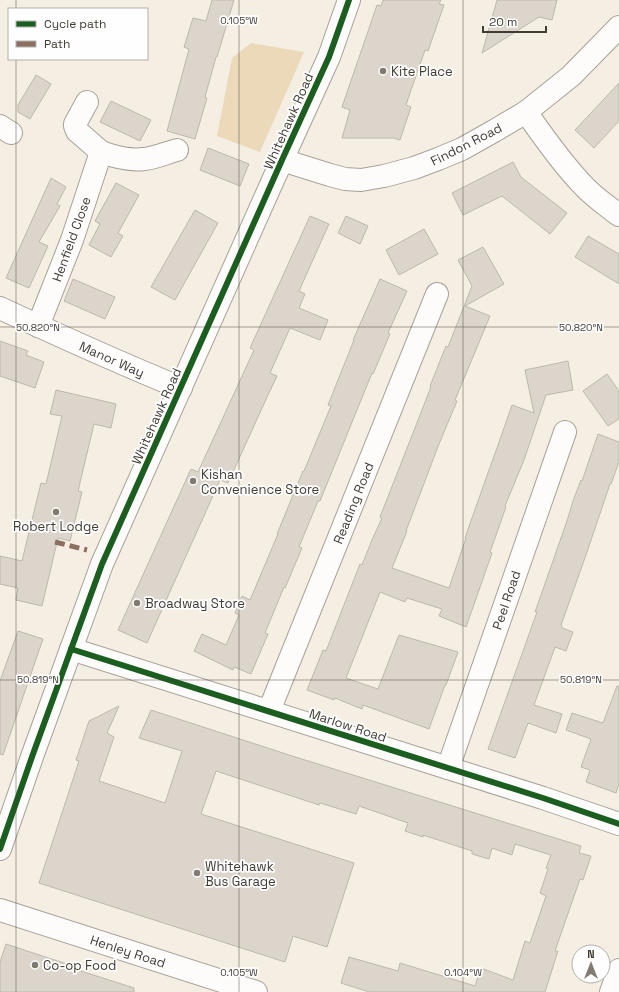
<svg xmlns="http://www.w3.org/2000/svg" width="619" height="992" viewBox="0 0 619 992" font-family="'Space Grotesk',sans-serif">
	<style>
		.green { fill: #ebd9b9 }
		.building { fill: #dbd5cc; stroke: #bdb8ae }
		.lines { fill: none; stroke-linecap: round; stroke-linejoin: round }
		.minor-casing { stroke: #a7a299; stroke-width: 24 }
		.minor { stroke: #fefcfb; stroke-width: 22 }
		.quiet { stroke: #8d6e63; stroke-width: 5; stroke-dasharray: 10 5; stroke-linecap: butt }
		.cycleway-casing { stroke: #fefefe; stroke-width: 8 }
		.cycleway { stroke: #1b5e20; stroke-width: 6 }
		.ticks { fill: none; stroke: #413c34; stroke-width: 1; stroke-opacity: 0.45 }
		.poi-dot { fill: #807a71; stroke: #fefefe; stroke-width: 1.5 }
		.labels { text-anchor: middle; stroke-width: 3.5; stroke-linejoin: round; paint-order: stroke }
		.poi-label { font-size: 13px; fill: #413c34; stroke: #fefefe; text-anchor: start }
		.street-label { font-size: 13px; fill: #413c34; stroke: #fefefe }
		.ticks-label { font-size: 10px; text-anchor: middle; fill: #413c34; stroke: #fefefe; stroke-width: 3.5; stroke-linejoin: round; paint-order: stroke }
	</style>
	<rect width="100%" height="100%" fill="#f5eee2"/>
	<path class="green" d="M251,43L304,52L260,152L217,136L232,58Z"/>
	<g class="building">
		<path d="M212,0H234L217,57H216L205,97L207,98L195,139L167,131L189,49L184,47L193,18L206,21Z"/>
		<path d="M383,0H441L439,4L444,5L428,51L425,50L410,93L406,105L411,107L400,140L393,138H342L350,110L342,107L377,5L381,6Z"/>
		<path d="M497,0H557L552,20L539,17L482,53Z"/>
		<path d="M36,75L51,84L30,119L18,112V105Z"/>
		<path d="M619,83V121L594,148L575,130Z"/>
		<path d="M111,101L151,120L140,141L100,122Z"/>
		<path d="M208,148L249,164L240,186L200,170Z"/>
		<path d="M513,162L521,177L567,213L550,234L502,196L463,215L452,193Z"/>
		<path d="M51,178L66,187L57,204L60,206L39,242L48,246L29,288L6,278Z"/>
		<path d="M116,183L139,195L118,233L123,236L111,257L89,245L100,224L95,221Z"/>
		<path d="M195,210L218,223L175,300L151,287Z"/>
		<path d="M310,216L329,224L299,291L305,294L299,308L328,320L320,340L290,328L270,373L277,376L268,395L228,483L220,480L147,643L118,630L191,469L198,472L254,350L250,348Z"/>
		<path d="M346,216L368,226L360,244L338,233Z"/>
		<path d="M424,229L438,254L399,275L386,250Z"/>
		<path d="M588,236L619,254V284L575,257Z"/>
		<path d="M483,247L504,284L465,306L490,316L455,400L457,401L439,444L406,531H407L392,568L449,588L466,538H465L484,484L497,448L512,405L534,413L525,370L568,361L573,390L546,395L524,460L505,506L506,507L490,552L492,553L466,627L439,616L442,609L407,598L405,602L380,592L346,678L378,689L399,635L458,652L446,685H445L429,729L363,705L362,709L335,698L334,700L307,690L323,650L326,651L360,564L362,565L372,540L382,518L380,517L431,387L430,386L446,346L448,347L472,286L458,260Z"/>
		<path d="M73,279L115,297L105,319L64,301Z"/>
		<path d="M380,279L407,291L388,333L390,334L373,374L372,373L320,501H318L299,547L302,548L285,588L284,587L265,633L268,634L251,674L234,667L233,670L194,651L202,634L226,645L239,615L235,613L242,596L250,600L278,534H277L303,471H304L331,406L328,405L354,340H353Z"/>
		<path d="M0,341L28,351L26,355L44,362L35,388L0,376Z"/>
		<path d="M607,374L619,391V419L608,426L583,391Z"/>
		<path d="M56,390L116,404L111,428L94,424L78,491L82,492L70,541L58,538L42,606L16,600L18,588L0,584V556L22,561L41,483L46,484L62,416L50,414Z"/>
		<path d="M598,434L619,442V462L611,484H610L586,555L561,625L562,626V628L573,632L566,651L555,647L534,705L562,714L556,733L528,723L515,758L488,749L537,612H535L567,521L573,501L581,480L582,481Z"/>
		<path d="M18,631L43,639L3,755L0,754V681Z"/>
		<path d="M617,686H619V784L616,793L586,782L590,770L581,767L591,739L566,730L572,713L603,723Z"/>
		<path d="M119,706L107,733L114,737L99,781L165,803L182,751L139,738L151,710L289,755L581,846L579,853L591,856L583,880L580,879L555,951H558L545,992H369L341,983L349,957L398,971L400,963L475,986L481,968L513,980L525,941L530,943L546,896L540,893L548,869L546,868L551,855L515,844L512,855L492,848L489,859L472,854V851L423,835V837L405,831L408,823L359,806L356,814L320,803L319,805L216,771L201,814L354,863L327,947L293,936L285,962L39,883L79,761L76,760L89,721Z"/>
		<path d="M6,944L79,968L78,970L134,988V992H0V962Z"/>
	</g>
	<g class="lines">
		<g class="minor-casing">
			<g id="minor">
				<path d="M526,112C543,136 560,161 581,183C592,196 606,205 619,215"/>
				<path d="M0,126L11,133"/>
				<path d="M101,152C115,157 129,161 144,159C155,158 166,153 177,150"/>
				<path d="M282,160L330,175L345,179L361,180L384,176L414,168L438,159L462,149L494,131L526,112L571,76L619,27"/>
				<path d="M0,308C60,336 120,363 181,388"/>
				<path d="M38,326L72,240L101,152L77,131L75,126V124L87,102"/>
				<path d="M71,649L543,798L619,824"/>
				<path d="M269,711L437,294"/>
				<path d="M448,768L565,432"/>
				<path d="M0,849L33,754L102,564L282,160L329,57L349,0"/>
				<path d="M0,910L256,992"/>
				<path d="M611,992L619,970"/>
			</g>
		</g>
		<use href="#minor" class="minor"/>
		<path class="quiet" d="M55,542L87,550"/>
		<g class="cycleway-casing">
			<g id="cycleway">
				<path d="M71,649L543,798L619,824"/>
				<path d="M0,849L33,754L102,564L282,160L329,57L349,0"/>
			</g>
		</g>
		<use href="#cycleway" class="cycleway"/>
	</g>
	<path class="ticks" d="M16,0V9M239,0V992M463,0V992M16,59V992M0,327H619M0,680H619"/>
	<g class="poi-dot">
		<circle cx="383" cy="71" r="4"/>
		<circle cx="193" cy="481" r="4"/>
		<circle cx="56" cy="512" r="4"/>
		<circle cx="137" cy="603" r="4"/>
		<circle cx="197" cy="873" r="4"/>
		<circle cx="35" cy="965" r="4"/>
	</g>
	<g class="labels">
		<g class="poi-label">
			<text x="391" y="76">Kite Place</text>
			<text x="201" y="479">Kishan<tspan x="201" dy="15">Convenience Store</tspan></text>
			<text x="56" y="531" text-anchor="middle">Robert Lodge</text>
			<text x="145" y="608">Broadway Store</text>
			<text x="205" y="871">Whitehawk<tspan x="205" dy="15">Bus Garage</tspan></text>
			<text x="43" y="970">Co-op Food</text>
		</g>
		<g class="street-label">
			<text transform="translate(288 121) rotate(-66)" y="5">Whitehawk Road</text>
			<text transform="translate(466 144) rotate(-27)" y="5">Findon Road</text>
			<text transform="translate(71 239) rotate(-70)" y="5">Henfield Close</text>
			<text transform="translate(112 359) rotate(24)" y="5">Manor Way</text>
			<text transform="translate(156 416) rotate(-66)" y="5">Whitehawk Road</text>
			<text transform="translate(353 503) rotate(-68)" y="5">Reading Road</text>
			<text transform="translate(506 600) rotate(-71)" y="5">Peel Road</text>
			<text transform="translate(348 725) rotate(18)" y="5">Marlow Road</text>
			<text transform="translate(128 951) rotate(18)" y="5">Henley Road</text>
		</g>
	</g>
	<g class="ticks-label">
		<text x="239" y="24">0.105°W</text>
		<text x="38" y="331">50.820°N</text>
		<text x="581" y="331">50.820°N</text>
		<text x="38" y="683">50.819°N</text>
		<text x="581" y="683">50.819°N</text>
		<text x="239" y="976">0.105°W</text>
		<text x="463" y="976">0.104°W</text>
	</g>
	<rect x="8" y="8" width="140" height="52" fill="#fefefe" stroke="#b2b0ad"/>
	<rect x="16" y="21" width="20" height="6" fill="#1b5e20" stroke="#b2b0ad"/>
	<text x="44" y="28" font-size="12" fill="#413c34">Cycle path</text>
	<rect x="16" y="41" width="20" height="6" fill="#8d6e63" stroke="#b2b0ad"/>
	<text x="44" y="48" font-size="12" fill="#413c34">Path</text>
	<g transform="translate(591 964)"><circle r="19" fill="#fefefe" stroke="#b2b0ad"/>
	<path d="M0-3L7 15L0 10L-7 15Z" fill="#807a71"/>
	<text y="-6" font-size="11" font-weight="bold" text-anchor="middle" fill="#413c34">N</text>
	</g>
	<path d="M483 26v6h63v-6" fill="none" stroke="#413c34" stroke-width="2"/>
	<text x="489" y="26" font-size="12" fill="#413c34" stroke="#fefefe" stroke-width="3" paint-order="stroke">20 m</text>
</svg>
